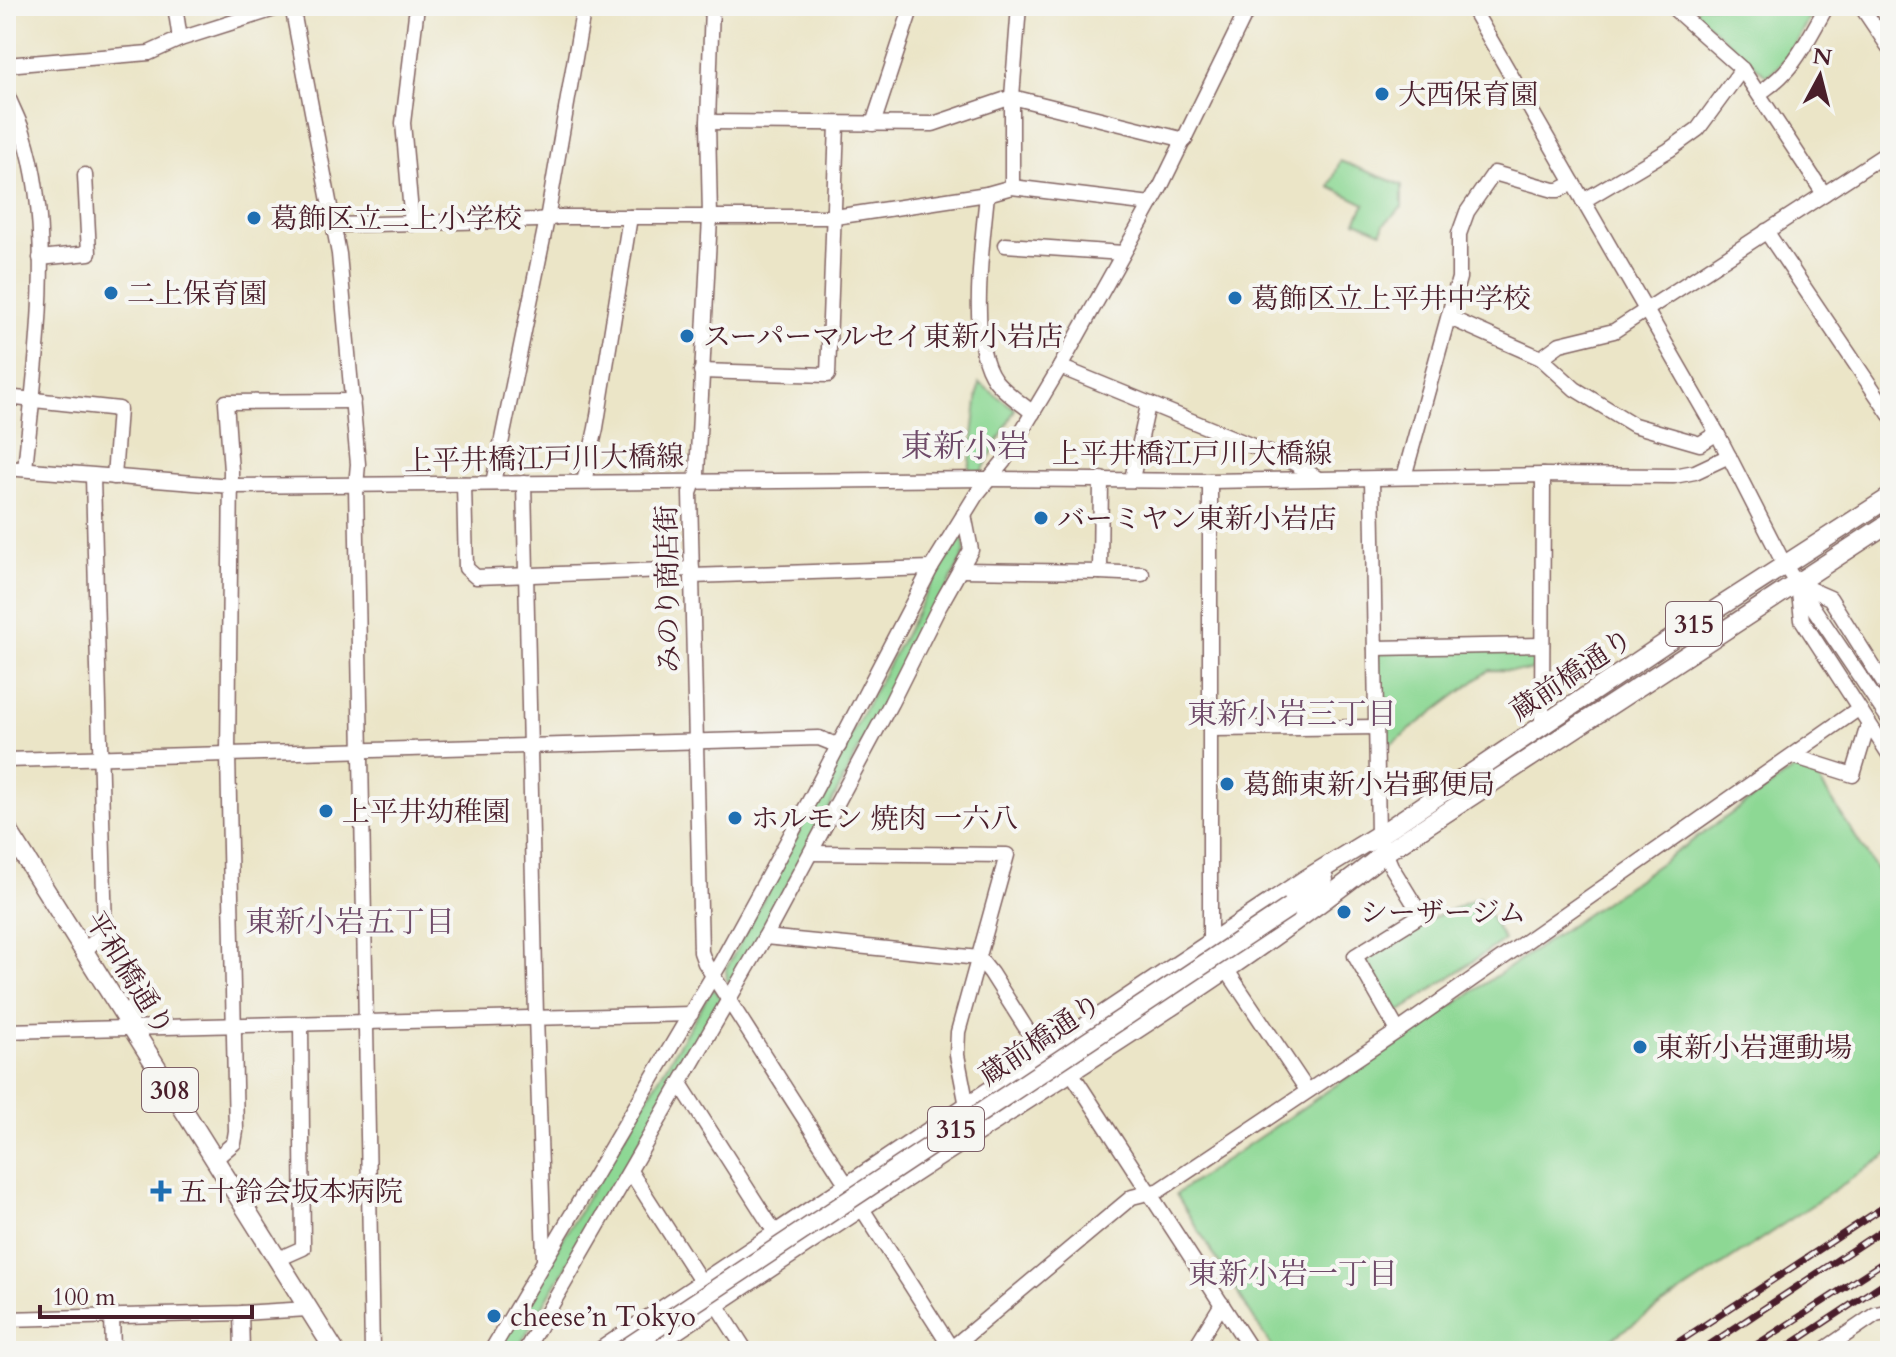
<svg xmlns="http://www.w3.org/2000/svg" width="1896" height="1357" viewBox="0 0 1896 1357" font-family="Cardo,'Noto Serif JP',serif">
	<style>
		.green { fill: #8dd894; stroke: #6c7c60; stroke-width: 2 }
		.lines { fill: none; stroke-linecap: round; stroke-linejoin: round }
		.minor-casing { stroke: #826462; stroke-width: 17 }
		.major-casing { stroke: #826462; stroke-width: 21 }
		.minor { stroke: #fff; stroke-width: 14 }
		.major { stroke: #fff; stroke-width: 18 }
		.rail-casing { stroke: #4a1f2b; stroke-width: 7 }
		.rail { stroke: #f6f6f2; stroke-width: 4; stroke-dasharray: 12; stroke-linecap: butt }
		.major-bridge-casing { stroke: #826462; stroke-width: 21; stroke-linecap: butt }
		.major-bridge { stroke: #fff; stroke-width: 18 }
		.poi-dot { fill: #1f6fb2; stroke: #f6f6f2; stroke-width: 3 }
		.labels { text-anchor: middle; stroke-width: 8; stroke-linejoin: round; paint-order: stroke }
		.shield { fill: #f6f6f2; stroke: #7e6067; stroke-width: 2 }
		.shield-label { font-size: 26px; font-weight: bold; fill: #4a1f2b }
		.poi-label { font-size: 28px; fill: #4a1f2b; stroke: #f6f6f2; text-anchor: start }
		.street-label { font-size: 28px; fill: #4a1f2b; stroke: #f6f6f2 }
		.neighbourhood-label { font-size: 30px; fill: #6f4b69; stroke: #f6f6f2 }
		.quarter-label { font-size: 32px; fill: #6f4b69; stroke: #f6f6f2 }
	</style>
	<rect width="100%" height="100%" fill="#f6f6f2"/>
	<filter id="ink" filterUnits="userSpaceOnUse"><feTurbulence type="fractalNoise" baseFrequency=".0125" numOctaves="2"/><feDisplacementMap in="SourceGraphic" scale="16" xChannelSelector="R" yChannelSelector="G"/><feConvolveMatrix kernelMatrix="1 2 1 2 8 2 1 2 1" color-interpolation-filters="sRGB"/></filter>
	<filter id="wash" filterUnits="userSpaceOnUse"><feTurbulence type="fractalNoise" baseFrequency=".006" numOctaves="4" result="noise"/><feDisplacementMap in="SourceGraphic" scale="32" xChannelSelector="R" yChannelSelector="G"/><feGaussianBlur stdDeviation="1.8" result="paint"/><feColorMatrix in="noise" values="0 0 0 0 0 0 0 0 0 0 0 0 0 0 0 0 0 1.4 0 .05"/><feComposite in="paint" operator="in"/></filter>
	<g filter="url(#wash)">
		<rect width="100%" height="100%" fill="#ebe5c7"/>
		<g class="green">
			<path d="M1698,6H1815C1802,30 1790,61 1767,76L1696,14Z"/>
			<path d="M1340,161L1402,185V207L1384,224L1381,232L1356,221L1365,204L1330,187Z"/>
			<path d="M979,383L1015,409L981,473L969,472Z"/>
			<path d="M962,533L965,552L893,696L871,725L825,816L734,982L727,981L726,969L929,589Z"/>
			<path d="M1376,649L1530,650L1537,656V665L1530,671L1489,670L1382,751Z"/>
			<path d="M1802,764L1811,768L1890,890V1153L1593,1351H1274L1176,1194L1612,897Z"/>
			<path d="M1479,897L1504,940L1399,1012L1364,957L1417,925Z"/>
			<path d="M714,989L723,1000L518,1348L506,1351L497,1349L711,991Z"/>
		</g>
	</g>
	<g filter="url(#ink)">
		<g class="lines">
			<g class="minor-casing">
				<g id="minor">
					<path d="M175,6L180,39"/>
					<path d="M292,6L339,254L358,464L356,486L372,1351"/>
					<path d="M712,6L708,122L710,217L697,474L690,493L701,952L705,963L953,1351"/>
					<path d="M1471,6L1717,433L1785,566L1890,721"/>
					<path d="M1671,6L1742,69L1824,194"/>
					<path d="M1861,6L1890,49"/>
					<path d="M6,65L149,53L180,39L284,6"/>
					<path d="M6,92C11,105 18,118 23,132C56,231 35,366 25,469"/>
					<path d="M1760,93C1796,69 1806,42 1827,6"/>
					<path d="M708,122L933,124L1012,97L1185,140"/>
					<path d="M873,124L912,6"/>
					<path d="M6,141L23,134"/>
					<path d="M1012,187V97L1019,6"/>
					<path d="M987,194C983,240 967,343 995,380C1004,392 1021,403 1033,413"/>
					<path d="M1583,201L1669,150L1698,129L1742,69"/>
					<path d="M412,224L403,123L417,6"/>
					<path d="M334,225L538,220L558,217H835L987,194L1012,187L1151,204"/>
					<path d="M1766,231L1890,415"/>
					<path d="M1005,245L1123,253"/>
					<path d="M40,258L89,253L85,175"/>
					<path d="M1450,318L1541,358"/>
					<path d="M1060,367L1294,463L1317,478"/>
					<path d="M701,371L828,375L837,124"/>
					<path d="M6,397L119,409L114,477"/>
					<path d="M1717,433L1700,444L1634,425L1575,389L1541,358L1560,344L1614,331L1890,151"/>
					<path d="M6,468L231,486L988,479L1210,481L1543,475L1674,476L1695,472L1729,456"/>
					<path d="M1404,477L1459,278V234L1467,212L1494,173L1554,190H1559L1573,183"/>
					<path d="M1132,479L1148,405"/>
					<path d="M1372,479L1378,835L1391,866L1421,915L1355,956L1398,1031"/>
					<path d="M1210,481V943"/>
					<path d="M584,482L596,428L630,217"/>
					<path d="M493,483L547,219L584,6"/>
					<path d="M524,483L536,1016L544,1258"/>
					<path d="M464,484L466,568L476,577L692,569"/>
					<path d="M961,570L1100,572L1101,479"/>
					<path d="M1100,572L1142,574"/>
					<path d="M692,576L931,568"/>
					<path d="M1375,648L1542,645"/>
					<path d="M1890,693L1830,598L1798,584L1802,620L1890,756"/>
					<path d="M1542,728L1543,475"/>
					<path d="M1210,729L1377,727"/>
					<path d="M1793,756L1853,775L1868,725"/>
					<path d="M6,760L819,738L839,746"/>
					<path d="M811,853L1007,855L958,1032L957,1055L967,1106"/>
					<path d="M765,937L979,958L991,973L1043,1055"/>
					<path d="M83,952L105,932L93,477"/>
					<path d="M1226,969L1307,1090"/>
					<path d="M6,1031L691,1014"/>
					<path d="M1067,1066L1252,1351"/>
					<path d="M681,1085L776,1234"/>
					<path d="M214,1160L234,1143L236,1131L228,754L231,471L226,402L353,401"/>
					<path d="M630,1171L702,1283"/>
					<path d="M276,1260L303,1248L301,1024"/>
					<path d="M716,1304L746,1351"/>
					<path d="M241,1313L242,1351"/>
					<path d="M112,1316L113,1351"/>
					<path d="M6,1319L241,1313L308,1309"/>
					<path d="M491,1351L721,962L812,796L931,568L976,495L1004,461L1060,367L1161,186L1249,6"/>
					<path d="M525,1351L765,937L891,703L939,607L971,550L964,514"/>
					<path d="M948,1351L1132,1197L1160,1190L1398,1031L1858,709"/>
					<path d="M1193,1351L1222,1304"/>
					<path d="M1822,1351L1876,1314L1890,1311"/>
				</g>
			</g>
			<g class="major-casing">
				<g id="major">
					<path d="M6,827L335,1351"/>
					<path d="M1369,842L1704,617L1890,497"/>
					<path d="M1377,858L1890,522"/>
					<path d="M1290,907L1324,879"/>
					<path d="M601,1351L1303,881L1378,835"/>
					<path d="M645,1351C758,1276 870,1200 985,1127C1121,1039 1259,954 1386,852"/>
				</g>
			</g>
			<use href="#minor" class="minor"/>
			<use href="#major" class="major"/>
			<g class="rail-casing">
				<g id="rail">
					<path d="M1665,1351L1890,1203"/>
					<path d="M1700,1351L1890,1225"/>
					<path d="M1747,1351L1890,1258"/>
					<path d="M1781,1351L1890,1279"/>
				</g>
			</g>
			<use href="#rail" class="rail"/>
			<g class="major-bridge-casing">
				<path id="major-bridge" d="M622,1351L1290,907"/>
			</g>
			<use href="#major-bridge" class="major-bridge"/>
		</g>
	</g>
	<g class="poi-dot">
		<circle cx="1382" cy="94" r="8"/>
		<circle cx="254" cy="218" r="8"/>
		<circle cx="111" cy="293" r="8"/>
		<circle cx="1235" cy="298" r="8"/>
		<circle cx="687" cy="336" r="8"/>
		<circle cx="1041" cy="518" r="8"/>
		<circle cx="1227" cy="784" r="8"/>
		<circle cx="326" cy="811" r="8"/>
		<circle cx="735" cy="818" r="8"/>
		<circle cx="1344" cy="912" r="8"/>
		<circle cx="1640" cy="1047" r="8"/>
		<path d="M157 1179h8v8h8v8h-8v8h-8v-8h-8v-8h8z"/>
		<circle cx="494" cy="1316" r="8"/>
	</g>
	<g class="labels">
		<g class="shield">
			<rect x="1666" y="602" width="56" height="44" rx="6"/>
			<rect x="142" y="1068" width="56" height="44" rx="6"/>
			<rect x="928" y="1107" width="56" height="44" rx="6"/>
		</g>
		<g class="shield-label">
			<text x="1694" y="633">315</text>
			<text x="170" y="1099">308</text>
			<text x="956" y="1138">315</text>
		</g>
		<g class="poi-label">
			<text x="1398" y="104">大西保育園</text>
			<text x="270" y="228">葛飾区立二上小学校</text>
			<text x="127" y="303">二上保育園</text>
			<text x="1251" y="308">葛飾区立上平井中学校</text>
			<text x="703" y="346">スーパーマルセイ東新小岩店</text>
			<text x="1057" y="528">バーミヤン東新小岩店</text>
			<text x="1243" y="794">葛飾東新小岩郵便局</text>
			<text x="342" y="821">上平井幼稚園</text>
			<text x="751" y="828">ホルモン 焼肉 一六八</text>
			<text x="1360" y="922">シーザージム</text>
			<text x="1656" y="1057">東新小岩運動場</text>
			<text x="179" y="1201">五十鈴会坂本病院</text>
			<text x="510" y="1326">cheese’n Tokyo</text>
		</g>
		<g class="street-label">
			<text x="1192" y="463">上平井橋江戸川大橋線</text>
			<text transform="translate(544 458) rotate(-1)" y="10">上平井橋江戸川大橋線</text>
			<text transform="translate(667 589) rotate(-91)" y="10">みのり商店街</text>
			<text transform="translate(1571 674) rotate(-34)" y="10">蔵前橋通り</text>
			<text transform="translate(130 973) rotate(58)" y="10">平和橋通り</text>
			<text transform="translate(1040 1039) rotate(-34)" y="10">蔵前橋通り</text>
		</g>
		<g class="neighbourhood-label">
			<text x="1292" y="724">東新小岩三丁目</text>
			<text x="350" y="932">東新小岩五丁目</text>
			<text x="1293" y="1284">東新小岩一丁目</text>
		</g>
		<g class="quarter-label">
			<text x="965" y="457">東新小岩</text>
		</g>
	</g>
	<rect width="1896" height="1357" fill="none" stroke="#f6f6f2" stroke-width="32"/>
	<g transform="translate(1820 76) rotate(7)" stroke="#f6f6f2" stroke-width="6" paint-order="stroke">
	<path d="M0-6L14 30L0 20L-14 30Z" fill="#4a1f2b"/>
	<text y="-12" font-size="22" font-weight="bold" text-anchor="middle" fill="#4a1f2b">N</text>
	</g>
	<path d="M40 1305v12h212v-12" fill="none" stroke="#4a1f2b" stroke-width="4"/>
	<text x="52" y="1305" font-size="24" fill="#4a1f2b" stroke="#f6f6f2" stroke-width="6" paint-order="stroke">100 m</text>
</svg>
